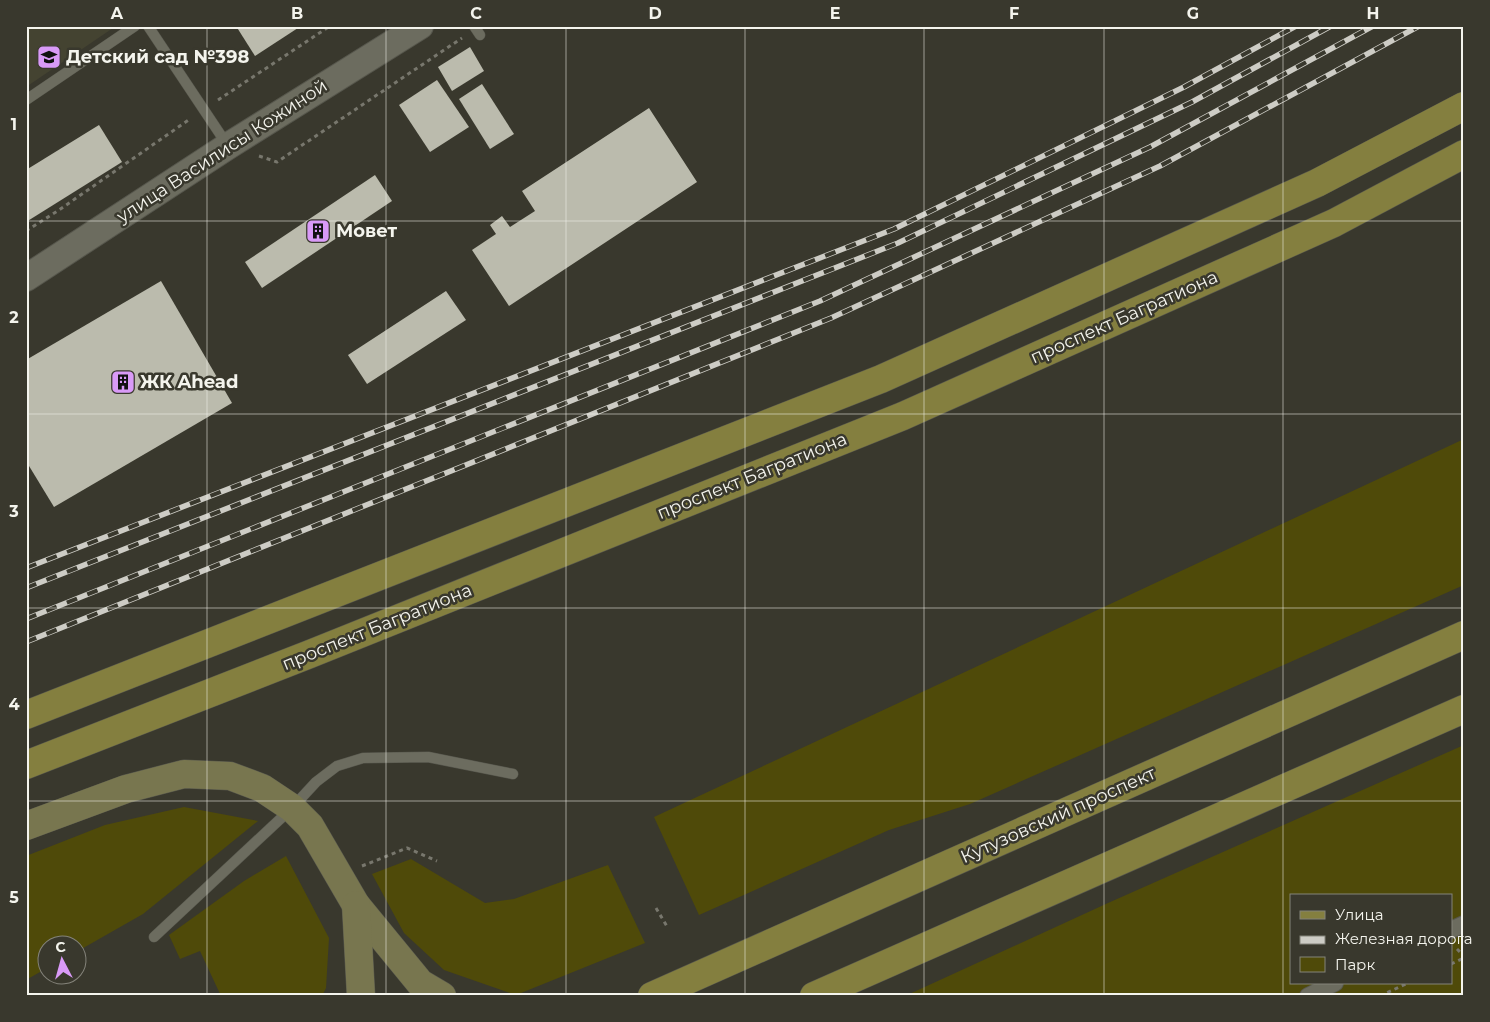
<svg xmlns="http://www.w3.org/2000/svg" width="1490" height="1022" viewBox="0 0 1490 1022" font-family="Montserrat,sans-serif">
	<style>
		.built { fill: #444331 }
		.green { fill: #4f4a09; fill-rule: evenodd }
		.building { fill: #bbbbad }
		.lines { fill: none; stroke-linecap: round; stroke-linejoin: round }
		.service-casing { stroke: #57574d; stroke-width: 11 }
		.pedestrian-casing { stroke: #57574d; stroke-width: 18 }
		.tertiary-casing { stroke: #57574d; stroke-width: 28 }
		.secondary-casing { stroke: #57574d; stroke-width: 29 }
		.primary-casing { stroke: #57574d; stroke-width: 29 }
		.path { stroke: #78776d; stroke-width: 3; stroke-dasharray: 4 4; stroke-linecap: butt }
		.service { stroke: #6c6c5f; stroke-width: 10 }
		.pedestrian { stroke: #6c6c5f; stroke-width: 16 }
		.tertiary { stroke: #6c6c5f; stroke-width: 26 }
		.secondary { stroke: #78764f; stroke-width: 28 }
		.primary { stroke: #847f3f; stroke-width: 28 }
		.rail-casing { stroke: #cdccc5; stroke-width: 5.5 }
		.rail { stroke: #39382d; stroke-width: 4; stroke-dasharray: 11; stroke-linecap: butt }
		.grid { fill: none; stroke: #f4f4ed; stroke-width: 1; stroke-opacity: 0.55 }
		.labels { text-anchor: middle; stroke-width: 5; stroke-linejoin: round; paint-order: stroke }
		.poi-label { font-size: 18px; font-weight: bold; fill: #f4f4ed; stroke: #39382d; text-anchor: start }
		.street-label { font-size: 18px; fill: #f4f4ed; stroke: #39382d }
		.neatline { fill: none; stroke: #f4f4ed; stroke-width: 2 }
		.grid-label { font-size: 16px; text-anchor: middle; font-weight: bold; fill: #f4f4ed }
	</style>
	<rect width="100%" height="100%" fill="#39382d"/>
	<path class="built" d="M26,26H116L26,87Z"/>
	<g class="green">
		<path d="M1464,439V585L970,804L889,830L699,915L654,817Z"/>
		<path d="M1464,745V996H905L1108,903ZM1291,896H1451V983H1291Z"/>
		<path d="M184,807L258,821L143,914L78,951V944H48L47,968L26,980V856L105,825Z"/>
		<path d="M286,856L329,938L326,988L322,996H221L200,951L180,959L169,935L244,881Z"/>
		<path d="M411,859L485,903L514,899L608,865L645,943L516,995L444,970L404,933L372,874Z"/>
	</g>
	<g class="building">
		<path d="M236,26H301L255,56Z"/>
		<path d="M470,47L484,71L452,91L438,67Z"/>
		<path d="M437,80L469,127L430,152L399,105Z"/>
		<path d="M482,84L514,134L490,149L459,99Z"/>
		<path d="M649,108L697,182L509,306L472,250L496,234L490,225L502,216L510,227L535,211L522,191Z"/>
		<path d="M99,125L122,162L26,222V170Z"/>
		<path d="M375,175L392,201L262,288L245,262Z"/>
		<path d="M161,281L232,403L54,507L26,461V360Z"/>
		<path d="M446,291L466,320L367,384L348,355Z"/>
	</g>
	<g class="lines">
		<g class="service-casing">
			<g id="service">
				<path d="M148,26L228,146"/>
				<path d="M474,26L480,35"/>
				<path d="M26,100L135,26"/>
				<path d="M154,937L292,808L316,782L337,766L363,758L428,757L513,774"/>
			</g>
		</g>
		<g class="pedestrian-casing">
			<g id="pedestrian">
				<path d="M1451,930L1464,924"/>
				<path d="M1308,996L1335,983"/>
			</g>
		</g>
		<g class="tertiary-casing">
			<path id="tertiary" d="M26,278L228,146L420,26"/>
		</g>
		<g class="secondary-casing">
			<g id="secondary">
				<path d="M26,826L126,789L184,774L230,776L262,788L292,808L310,826L356,905L420,983L442,996"/>
				<path d="M356,905L361,996"/>
			</g>
		</g>
		<g class="primary-casing">
			<g id="primary">
				<path d="M26,715L881,379L1317,183L1464,106"/>
				<path d="M26,765L310,654L903,416L1334,223L1464,154"/>
				<path d="M652,996L1464,635"/>
				<path d="M814,996L1464,709"/>
			</g>
		</g>
		<g class="path">
			<path d="M218,100L330,26"/>
			<path d="M259,156L277,162L462,38"/>
			<path d="M26,231L59,210L190,119"/>
			<path d="M362,866L407,848L437,861"/>
			<path d="M656,908L668,928"/>
			<path d="M1457,949L1464,956"/>
			<path d="M1451,964L1464,958"/>
			<path d="M1380,996L1408,983"/>
		</g>
		<use href="#service" class="service"/>
		<use href="#pedestrian" class="pedestrian"/>
		<use href="#tertiary" class="tertiary"/>
		<use href="#secondary" class="secondary"/>
		<use href="#primary" class="primary"/>
		<g class="rail-casing">
			<g id="rail">
				<path d="M26,568L894,229L1184,87L1296,26"/>
				<path d="M26,588L898,243L1192,102L1331,26"/>
				<path d="M26,619L820,301L1150,147L1373,26"/>
				<path d="M26,642L831,318L1160,166L1419,26"/>
			</g>
		</g>
		<use href="#rail" class="rail"/>
	</g>
	<path class="grid" d="M207,26V996M386,26V996M566,26V996M745,26V996M924,26V996M1104,26V996M1283,26V996M26,221H1464M26,414H1464M26,608H1464M26,801H1464"/>
	<defs>
		<g id="school-square" transform="scale(1.25)"><rect x="-9" y="-9" width="18" height="18" rx="4" fill="#d99af7" stroke="#39382d"/><path d="M0-5L7-2L0 1L-7-2ZM-4 1L0 2.5L4 1V4Q0 6-4 4Z" fill="#111"/></g>
		<g id="building-square" transform="scale(1.25)"><rect x="-9" y="-9" width="18" height="18" rx="4" fill="#d99af7" stroke="#39382d"/><path d="M-4-6H4V6H1V3H-1V6H-4ZM-2.5-4.3h1.7v1.8h-1.7ZM.8-4.3h1.7v1.8H.8ZM-2.5-1h1.7V.8h-1.7ZM.8-1h1.7V.8H.8Z" fill="#111"/></g>
	</defs>
	<g fill-rule="evenodd">
		<use href="#school-square" x="49" y="57"/>
		<use href="#building-square" x="318" y="231"/>
		<use href="#building-square" x="123" y="382"/>
	</g>
	<g class="labels">
		<g class="poi-label">
			<text x="66" y="63">Детский сад №398</text>
			<text x="336" y="237">Мовет</text>
			<text x="140" y="388">ЖК Ahead</text>
		</g>
		<g class="street-label">
			<text transform="translate(222 151) rotate(-33)" y="6">улица Василисы Кожиной</text>
			<text transform="translate(1124 317) rotate(-24)" y="6">проспект Багратиона</text>
			<text transform="translate(752 476) rotate(-22)" y="6">проспект Багратиона</text>
			<text transform="translate(377 627) rotate(-22)" y="6">проспект Багратиона</text>
			<text transform="translate(1058 815) rotate(-24)" y="6">Кутузовский проспект</text>
		</g>
	</g>
	<rect width="1490" height="1022" fill="none" stroke="#39382d" stroke-width="55"/>
	<rect x="1290" y="894" width="162" height="90" fill="#39382d" stroke="#84837a"/>
	<rect x="1300" y="911" width="25" height="8" fill="#847f3f" stroke="#84837a"/>
	<text x="1335" y="920" font-size="15" fill="#f4f4ed">Улица</text>
	<rect x="1300" y="936" width="25" height="8" fill="#cdccc5" stroke="#84837a"/>
	<text x="1335" y="944" font-size="15" fill="#f4f4ed">Железная дорога</text>
	<rect x="1300" y="957" width="25" height="15" fill="#4f4a09" stroke="#84837a"/>
	<text x="1335" y="970" font-size="15" fill="#f4f4ed">Парк</text>
	<g transform="translate(62 960) rotate(354)"><circle r="24" fill="#39382d" stroke="#84837a"/>
	<path d="M0-4L9 19L0 12L-9 19Z" fill="#d99af7"/>
	<text y="-8" font-size="14" font-weight="bold" text-anchor="middle" fill="#f4f4ed">С</text>
	</g>
	<rect x="28" y="28" width="1434" height="966" class="neatline"/>
	<g class="grid-label">
		<text x="117" y="19">A</text>
		<text x="297" y="19">B</text>
		<text x="476" y="19">C</text>
		<text x="655" y="19">D</text>
		<text x="835" y="19">E</text>
		<text x="1014" y="19">F</text>
		<text x="1193" y="19">G</text>
		<text x="1373" y="19">H</text>
		<text x="14" y="130">1</text>
		<text x="14" y="323">2</text>
		<text x="14" y="517">3</text>
		<text x="14" y="710">4</text>
		<text x="14" y="903">5</text>
	</g>
</svg>
